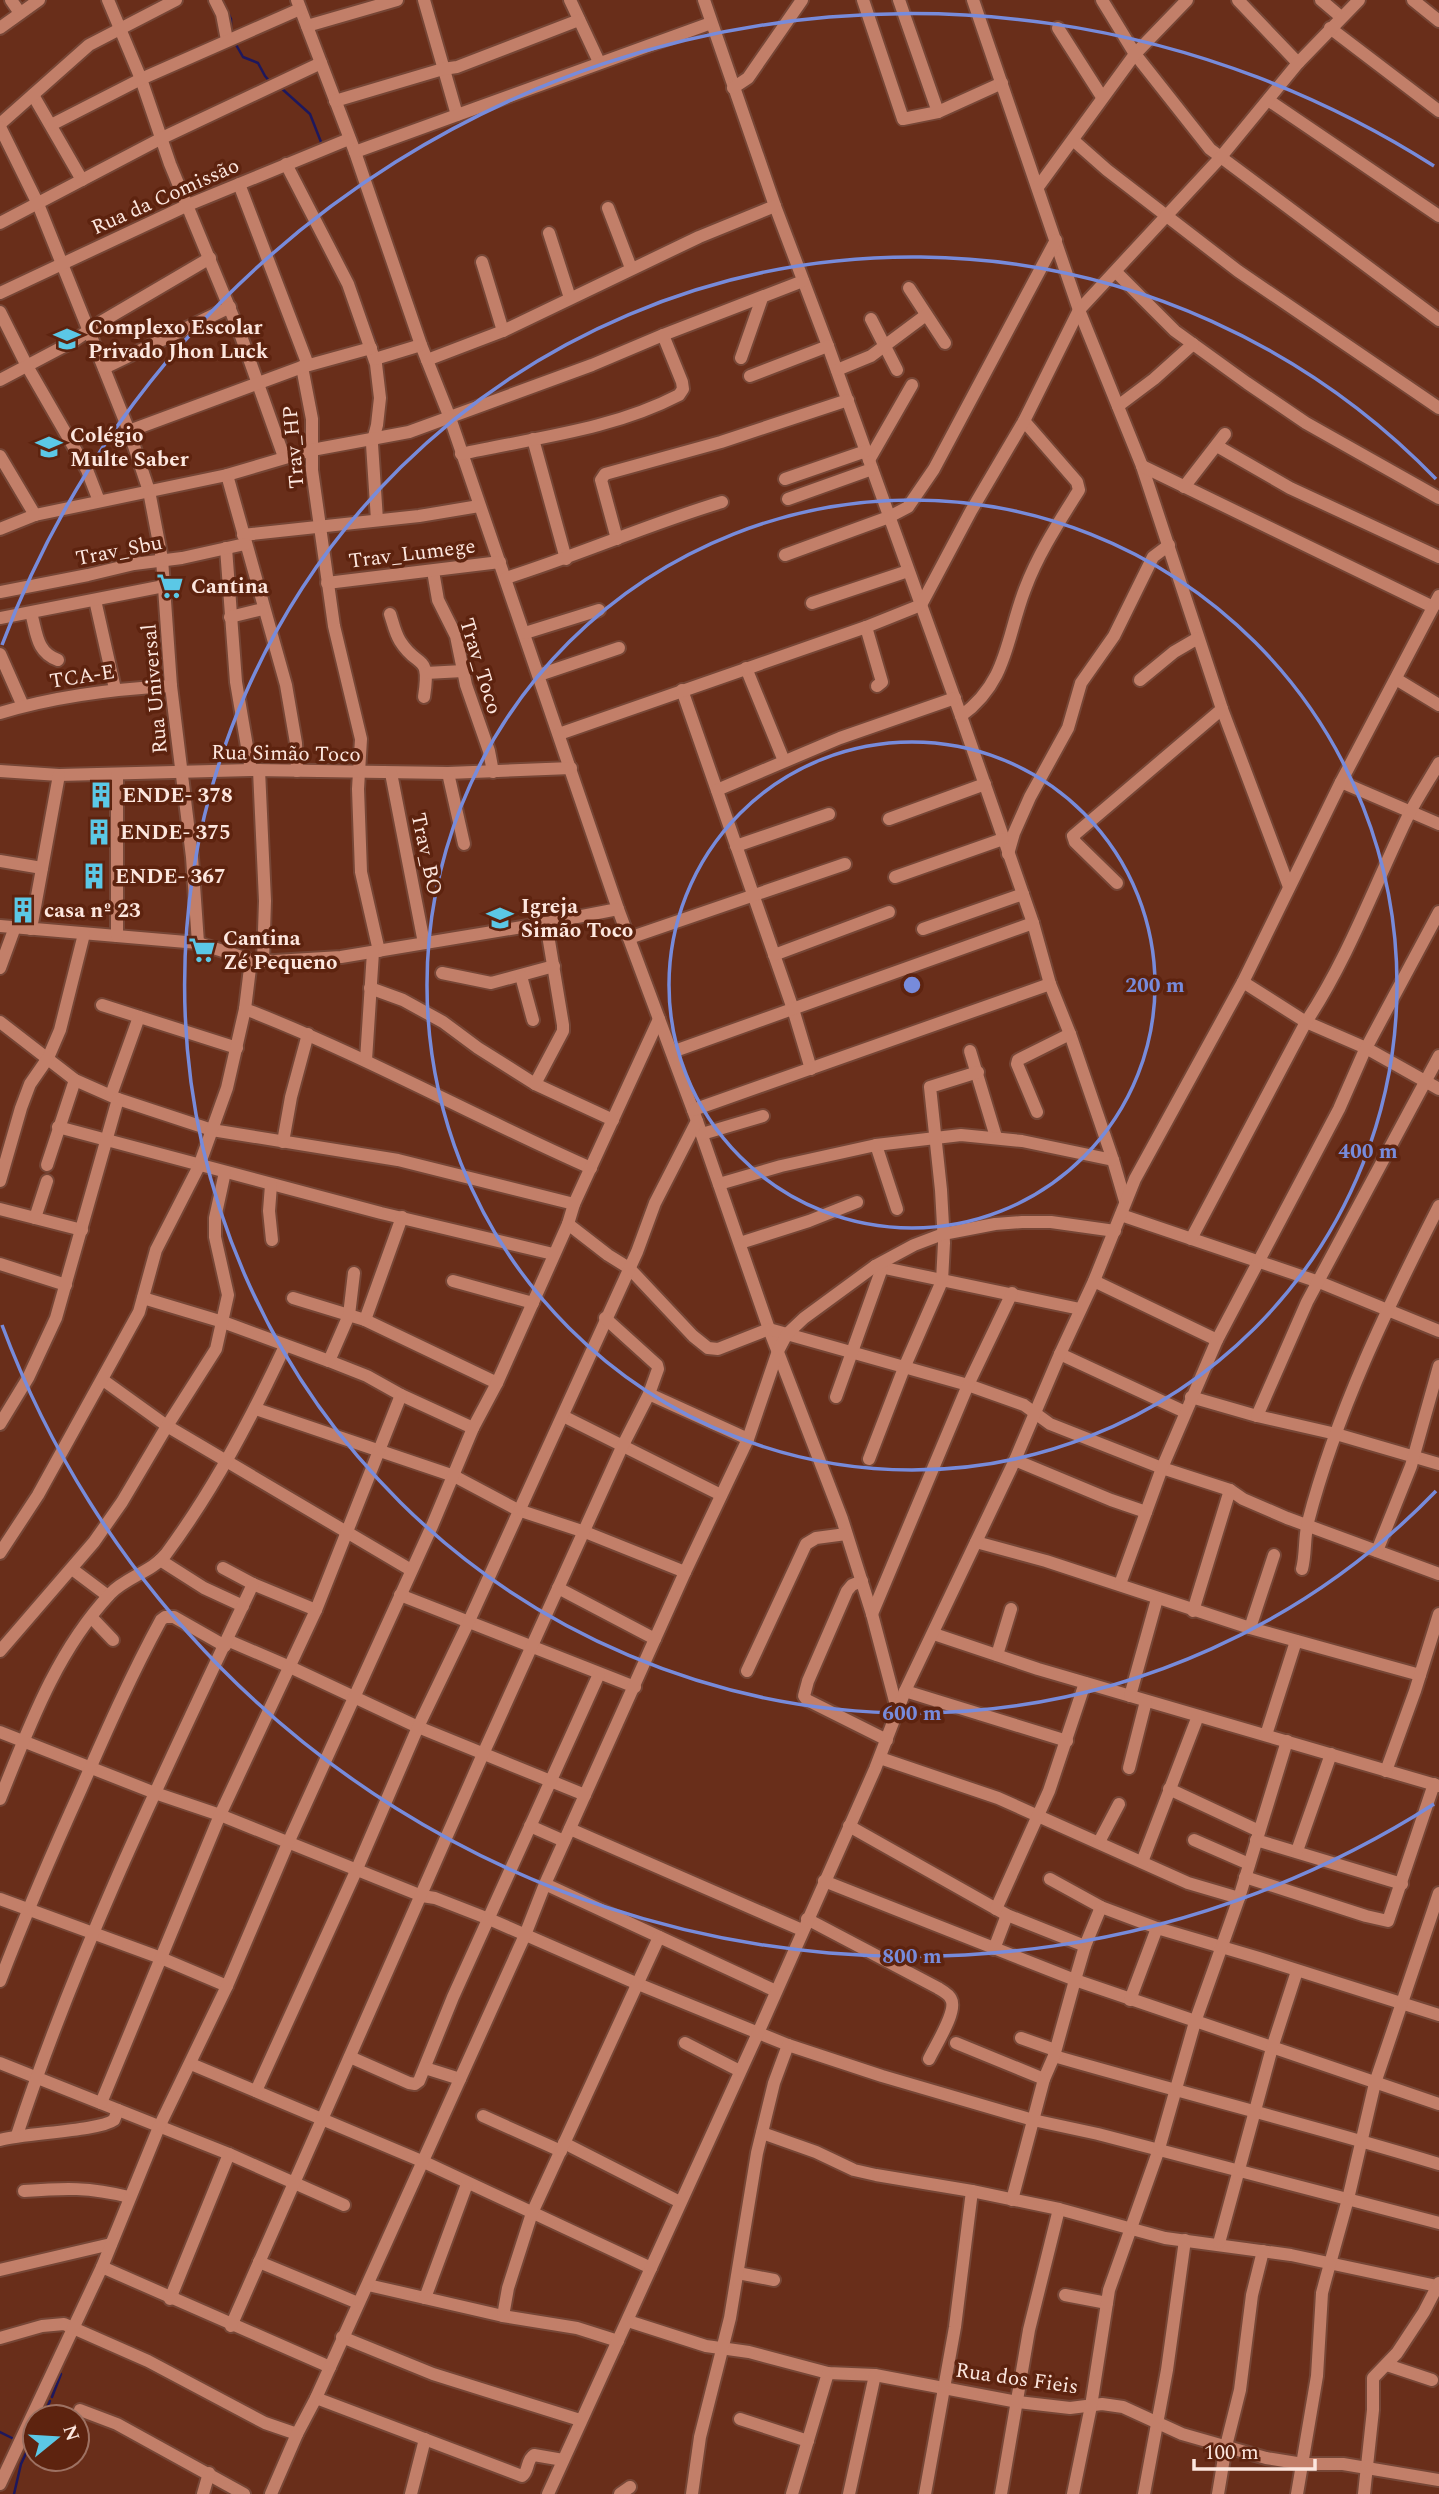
<svg xmlns="http://www.w3.org/2000/svg" width="1439" height="2494" viewBox="0 0 1439 2494" font-family="Spectral,serif">
	<style>
		.lines { fill: none; stroke-linecap: round; stroke-linejoin: round }
		.stream { stroke: #1e185d; stroke-width: 2.5 }
		.minor-casing { stroke: #764636; stroke-width: 16 }
		.minor { stroke: #c27f69; stroke-width: 12 }
		.ring { fill: none; stroke: #778bdb; stroke-width: 3.5 }
		.labels { text-anchor: middle; stroke-width: 7; stroke-linejoin: round; paint-order: stroke }
		.street-label { font-size: 21px; fill: #fde7df; stroke: #5d230f }
		.poi-label { font-size: 21px; font-weight: bold; fill: #fde7df; stroke: #5d230f; text-anchor: start }
		.centre { fill: #778bdb; stroke: #5d230f; stroke-width: 3.5 }
		.ring-label { font-size: 21px; text-anchor: middle; font-weight: bold; fill: #778bdb; stroke: #5d230f; stroke-width: 7; stroke-linejoin: round; paint-order: stroke }
	</style>
	<rect width="100%" height="100%" fill="#692e1a"/>
	<g class="lines">
		<g class="stream">
			<path d="M222,0L231,19V30"/>
			<path d="M235,43L243,57L258,63L265,76L271,83"/>
			<path d="M280,87L310,114L321,142L317,147"/>
			<path d="M294,155L311,148"/>
			<path d="M363,308L380,355"/>
			<path d="M382,361L384,379"/>
			<path d="M52,2397L61,2374"/>
			<path d="M43,2417L50,2401"/>
			<path d="M0,2432L16,2440"/>
			<path d="M32,2446L35,2436"/>
			<path d="M14,2494L21,2464L28,2449"/>
		</g>
		<g class="minor-casing">
			<g id="minor">
				<path d="M11,0L20,13"/>
				<path d="M108,0L141,79L170,164L241,336L284,457"/>
				<path d="M215,0L222,14L227,40"/>
				<path d="M297,0L355,152L421,345L450,418L618,909L697,1121L769,1329L842,1519L872,1614L897,1709"/>
				<path d="M424,0L457,115"/>
				<path d="M570,0L599,62"/>
				<path d="M704,0L775,206L828,346L961,716L1033,923L1050,984L1070,1034L1113,1160L1125,1201"/>
				<path d="M863,0L903,119L938,112L1002,83"/>
				<path d="M899,0L938,112"/>
				<path d="M973,0L1079,310L1142,466L1222,709L1289,887"/>
				<path d="M1102,0L1135,54L1210,149L1439,320"/>
				<path d="M1238,0L1298,63"/>
				<path d="M1321,0L1341,17"/>
				<path d="M1413,0L1439,21"/>
				<path d="M307,26L397,0"/>
				<path d="M0,28L39,0"/>
				<path d="M1058,28L1102,97"/>
				<path d="M1330,28L1439,111"/>
				<path d="M733,88L748,78L802,0"/>
				<path d="M33,95L82,180"/>
				<path d="M1268,100L1439,216"/>
				<path d="M335,101L443,69L457,67L579,20"/>
				<path d="M0,124L89,45L176,0"/>
				<path d="M51,125L141,79L300,9"/>
				<path d="M0,127L38,204L129,431L149,491L162,559L171,686L192,857L198,943"/>
				<path d="M1073,140L1107,170L1238,271L1439,408"/>
				<path d="M355,152L711,23"/>
				<path d="M286,164L348,284L376,364L380,398L377,425L372,444L377,520"/>
				<path d="M239,184L308,365"/>
				<path d="M1038,187L1135,54L1187,0"/>
				<path d="M608,208L631,268"/>
				<path d="M0,223L162,138L321,63"/>
				<path d="M549,233L570,298"/>
				<path d="M482,262L503,331"/>
				<path d="M1116,272L1175,331L1247,383L1306,423L1439,498"/>
				<path d="M909,288L945,343"/>
				<path d="M0,293L188,205L349,139"/>
				<path d="M0,312L27,366L87,470L99,501"/>
				<path d="M871,319L897,370"/>
				<path d="M741,358L762,298"/>
				<path d="M375,359L421,345"/>
				<path d="M427,360L503,331L699,237L775,206"/>
				<path d="M302,367L312,419V470L334,626L361,739L358,789L361,872L379,951"/>
				<path d="M104,368L230,307"/>
				<path d="M837,370L871,356L926,315"/>
				<path d="M750,376L828,346"/>
				<path d="M0,380L72,342L101,322L210,258"/>
				<path d="M1118,406L1154,379L1193,344"/>
				<path d="M129,431L302,367L371,348"/>
				<path d="M533,439L566,559"/>
				<path d="M1217,446L1290,488L1439,557"/>
				<path d="M461,454C533,438 612,430 679,395L683,389L682,382L663,335"/>
				<path d="M0,456L35,515"/>
				<path d="M869,460L912,385"/>
				<path d="M1142,466L1433,607"/>
				<path d="M227,475L286,685L296,743L297,771"/>
				<path d="M785,479L866,451"/>
				<path d="M1184,487L1225,434"/>
				<path d="M788,499L872,469"/>
				<path d="M0,529L35,515L227,475L312,450L409,432L592,365L663,335L803,281"/>
				<path d="M243,535L419,516L479,506"/>
				<path d="M617,539L601,480L605,474L721,442L848,400"/>
				<path d="M226,548L236,682L251,770"/>
				<path d="M785,555L889,517L908,507L934,469L1056,240"/>
				<path d="M433,571L438,600L456,636L466,685L489,751L493,772"/>
				<path d="M506,578C579,555 649,524 722,502"/>
				<path d="M327,583L500,562"/>
				<path d="M0,592L88,575L134,564L182,558L245,544"/>
				<path d="M95,600L115,689"/>
				<path d="M812,603L908,571"/>
				<path d="M31,613C37,633 36,652 58,660"/>
				<path d="M390,614C393,623 395,633 400,641C418,670 431,652 424,697"/>
				<path d="M230,617L263,609"/>
				<path d="M0,618L164,586"/>
				<path d="M866,627L882,682L877,686"/>
				<path d="M525,633L599,610"/>
				<path d="M0,654L23,706"/>
				<path d="M746,668L784,761"/>
				<path d="M426,673L463,671"/>
				<path d="M539,675L619,648"/>
				<path d="M1396,679L1439,705"/>
				<path d="M1140,680L1174,652L1198,638"/>
				<path d="M682,690L793,1009L811,1069"/>
				<path d="M0,713C56,696 113,689 171,686"/>
				<path d="M961,716C1008,682 1006,638 1025,589C1038,554 1059,522 1079,490L1077,482L1024,421"/>
				<path d="M559,734L866,627L921,605L971,511L1024,421L1079,310L1220,158L1298,63L1359,0"/>
				<path d="M259,770L265,901L263,961"/>
				<path d="M0,771L59,775L251,770L448,773L571,768"/>
				<path d="M391,773L424,943"/>
				<path d="M448,773L464,844"/>
				<path d="M1341,782L1439,824"/>
				<path d="M717,790L840,738L955,698"/>
				<path d="M889,819L985,784"/>
				<path d="M736,846L829,814"/>
				<path d="M1008,854L1014,833L1030,797L1068,728L1081,683L1114,636L1153,557L1169,545"/>
				<path d="M0,861L42,868"/>
				<path d="M895,877L1003,839"/>
				<path d="M1117,883L1075,842L1073,836L1222,709"/>
				<path d="M0,926L198,943L251,960L275,961L341,957L546,923L618,909"/>
				<path d="M31,929L59,775"/>
				<path d="M923,929L1023,894"/>
				<path d="M117,936V775"/>
				<path d="M629,938L845,864"/>
				<path d="M774,955L889,912"/>
				<path d="M0,968L15,927"/>
				<path d="M442,973L491,983L554,966"/>
				<path d="M521,976L533,1020"/>
				<path d="M1243,982L1306,1022L1366,1048L1439,1089"/>
				<path d="M370,988L403,1000L443,1022L478,1048L535,1084L613,1120"/>
				<path d="M102,1005L237,1048"/>
				<path d="M245,1009C364,1055 475,1117 591,1168"/>
				<path d="M0,1022L75,1080L118,1099L212,1130L398,1160L574,1204"/>
				<path d="M970,1051L996,1137"/>
				<path d="M672,1052L1033,923"/>
				<path d="M366,1060L373,952"/>
				<path d="M535,1084L563,1031V1025L546,923"/>
				<path d="M111,1095L139,1017"/>
				<path d="M693,1110L1050,984"/>
				<path d="M1037,1112L1017,1064L1018,1060L1070,1034"/>
				<path d="M58,1127L381,1213L553,1254"/>
				<path d="M702,1134L763,1116"/>
				<path d="M283,1142L291,1097L308,1034"/>
				<path d="M876,1145L897,1209"/>
				<path d="M47,1165L75,1080"/>
				<path d="M0,1181L21,1108L30,1084L48,1058L60,1030L84,934"/>
				<path d="M719,1184L781,1166L876,1145L961,1135L1022,1141L1113,1160"/>
				<path d="M271,1185L269,1211L272,1240"/>
				<path d="M0,1209L82,1230"/>
				<path d="M1121,1215L1319,1282L1439,1331"/>
				<path d="M35,1218L47,1181"/>
				<path d="M568,1224L608,1255L629,1268L693,1336L708,1348L718,1349L769,1329L968,1385L1024,1405L1050,1424L1162,1468L1230,1490L1243,1499L1287,1518L1439,1574"/>
				<path d="M1191,1239L1306,1022C1349,957 1375,884 1409,814C1418,797 1429,780 1439,763"/>
				<path d="M740,1243L809,1221L857,1202"/>
				<path d="M0,1264L66,1285"/>
				<path d="M875,1266L1080,1309"/>
				<path d="M453,1281L533,1303"/>
				<path d="M1094,1281L1217,1340"/>
				<path d="M143,1298L223,1322L329,1361L367,1376L401,1395L473,1428"/>
				<path d="M293,1298L365,1320L497,1383"/>
				<path d="M365,1320L402,1217"/>
				<path d="M1060,1354L1185,1412"/>
				<path d="M329,1361L349,1315L354,1273"/>
				<path d="M103,1380L167,1426L411,1570"/>
				<path d="M649,1394L748,1439"/>
				<path d="M836,1397L882,1268"/>
				<path d="M1191,1397L1257,1416L1336,1434L1439,1464"/>
				<path d="M256,1409L454,1476L518,1510L585,1532L685,1572"/>
				<path d="M563,1416L721,1495"/>
				<path d="M1257,1416L1307,1302L1439,1056"/>
				<path d="M0,1424L28,1378L56,1318L118,1099"/>
				<path d="M869,1459L904,1368L942,1281L944,1243L941,1190L930,1087L978,1072"/>
				<path d="M1015,1460L1111,1500L1146,1512"/>
				<path d="M976,1542L1046,1561L1250,1628L1420,1675"/>
				<path d="M1377,1551L1411,1466L1439,1366"/>
				<path d="M0,1553L38,1495L139,1312L156,1250L199,1166L227,1088L245,1009L251,960"/>
				<path d="M160,1560L204,1588L243,1606"/>
				<path d="M223,1568L253,1584L316,1610"/>
				<path d="M72,1569L108,1596"/>
				<path d="M1302,1569C1306,1554 1304,1537 1308,1522C1336,1413 1388,1306 1439,1206"/>
				<path d="M862,1581L852,1585L847,1591L808,1681L804,1696L807,1700L887,1740"/>
				<path d="M1120,1584L1162,1468L1217,1340L1339,1109L1364,1052L1439,912"/>
				<path d="M558,1588L655,1639"/>
				<path d="M400,1595L635,1687"/>
				<path d="M1193,1611L1230,1490"/>
				<path d="M872,1614L968,1385L1012,1293"/>
				<path d="M92,1618L113,1640"/>
				<path d="M1250,1628L1274,1555"/>
				<path d="M934,1634L1038,1669L1439,1786"/>
				<path d="M227,1640L290,1667L418,1727L585,1795"/>
				<path d="M0,1651L94,1542L122,1502L167,1426L216,1349L228,1295L215,1237V1218L225,1172"/>
				<path d="M997,1655L1011,1609"/>
				<path d="M747,1671L806,1544L816,1538L846,1534"/>
				<path d="M905,1691L1067,1741"/>
				<path d="M1130,1696L1157,1599"/>
				<path d="M0,1732L155,1793L220,1815L422,1896L435,1898L489,1919L638,1984L788,2045L882,2076L1033,2120L1098,2134L1439,2223"/>
				<path d="M1266,1735L1296,1641"/>
				<path d="M880,1758L998,1798L1188,1883L1239,1898"/>
				<path d="M1129,1768L1146,1701"/>
				<path d="M1386,1771L1415,1691L1439,1614"/>
				<path d="M1169,1789L1259,1831"/>
				<path d="M0,1799C29,1727 56,1652 110,1594C126,1577 152,1572 166,1554C214,1489 251,1419 285,1346"/>
				<path d="M530,1826L564,1841"/>
				<path d="M849,1826L1007,1915L1085,1946"/>
				<path d="M570,1829L802,1930"/>
				<path d="M1194,1840L1249,1864"/>
				<path d="M1256,1840L1402,1884"/>
				<path d="M1099,1842L1119,1804"/>
				<path d="M1297,1851L1331,1754"/>
				<path d="M1142,1862L1198,1716"/>
				<path d="M1245,1877L1366,1916L1388,1921L1434,1784"/>
				<path d="M1050,1879L1101,1907L1157,1928L1259,1958L1439,2015"/>
				<path d="M824,1881L1075,1980L1439,2104"/>
				<path d="M545,1884L776,1991"/>
				<path d="M0,1899L161,1958L227,1986"/>
				<path d="M996,1909L1049,1791L1085,1683"/>
				<path d="M807,1919L938,1988C943,1991 949,1994 951,1999C958,2011 935,2046 929,2059"/>
				<path d="M994,1949L1007,1915"/>
				<path d="M0,1981C25,1916 52,1853 81,1789C106,1732 131,1675 161,1620L165,1617H174L225,1646"/>
				<path d="M1130,2000L1157,1928"/>
				<path d="M1021,2038L1055,2050"/>
				<path d="M685,2043L740,2071"/>
				<path d="M956,2043L1044,2079"/>
				<path d="M1054,2056C1182,2093 1311,2125 1439,2164"/>
				<path d="M350,2057L409,2083L415,2084L419,2081L453,1997L599,1674"/>
				<path d="M0,2063L229,2154L344,2205"/>
				<path d="M191,2064L424,2162L651,2268"/>
				<path d="M425,2068L460,2079"/>
				<path d="M256,2091L356,1871L418,1727L469,1621L637,1252L655,1203L697,1121"/>
				<path d="M101,2103L220,1815L316,1610L401,1395"/>
				<path d="M483,2116L561,2151"/>
				<path d="M762,2133L816,2152L854,2170L876,2175L972,2191L1059,2209L1165,2238L1291,2255L1437,2286"/>
				<path d="M17,2135C79,1946 168,1764 253,1584"/>
				<path d="M0,2140C25,2133 99,2131 114,2120L118,2110"/>
				<path d="M564,2143L680,2202"/>
				<path d="M24,2191C65,2188 89,2187 129,2197"/>
				<path d="M1012,2200L1044,2079L1054,2056L1075,1980L1085,1946L1101,1907"/>
				<path d="M1219,2243L1272,2048L1297,1971"/>
				<path d="M259,2262L358,2303"/>
				<path d="M102,2267L330,2367"/>
				<path d="M0,2270L111,2244"/>
				<path d="M738,2273L774,2280"/>
				<path d="M368,2285L503,2316L577,2328L618,2341"/>
				<path d="M1065,2295L1107,2303"/>
				<path d="M425,2298L467,2184"/>
				<path d="M170,2299L229,2154"/>
				<path d="M503,2316L508,2288L532,2213L659,1937"/>
				<path d="M628,2321L706,2346L749,2352L828,2373L875,2375L1018,2402L1070,2408L1102,2404L1123,2407L1182,2434L1266,2458L1303,2464H1343L1439,2480"/>
				<path d="M231,2326L483,1754L622,1447L649,1394L658,1369L657,1365L605,1318"/>
				<path d="M342,2337L433,2374L580,2420"/>
				<path d="M0,2338L42,2326L64,2324L148,2361L265,2423L297,2434"/>
				<path d="M1387,2365L1432,2380"/>
				<path d="M316,2398L522,2476C529,2472 526,2460 534,2455L563,2460"/>
				<path d="M80,2410L117,2424L244,2494"/>
				<path d="M740,2419L808,2441"/>
				<path d="M0,2484L102,2267L159,2127L227,1986L288,1843L432,1526L473,1428L497,1383L568,1224L574,1204L659,1019"/>
				<path d="M203,2494L209,2473"/>
				<path d="M271,2494L297,2434L316,2398L525,1935L545,1884L685,1572L748,1439L778,1351L787,1334L804,1318L875,1266L914,1245L943,1234L995,1224L1022,1222H1051L1115,1231"/>
				<path d="M411,2494L425,2439"/>
				<path d="M548,2494L758,2033L875,1769L905,1691L1015,1460L1060,1354L1094,1281L1135,1179L1243,982L1341,782L1439,596"/>
				<path d="M620,2494L630,2487"/>
				<path d="M692,2494L700,2437L730,2318L757,2153L774,2083L788,2045"/>
				<path d="M792,2494L828,2373"/>
				<path d="M849,2494L875,2375"/>
				<path d="M925,2494L955,2327L972,2191"/>
				<path d="M1001,2494L1029,2330L1059,2209"/>
				<path d="M1073,2494L1091,2406L1109,2290L1158,2152L1195,2022L1239,1898L1287,1741"/>
				<path d="M1144,2494L1167,2370L1185,2240"/>
				<path d="M1218,2494L1226,2446L1240,2390L1252,2295L1263,2251"/>
				<path d="M1297,2494L1317,2376L1322,2293L1326,2278L1348,2199L1375,2083L1439,1893"/>
				<path d="M1364,2494L1373,2410V2378L1397,2353L1424,2312L1439,2283"/>
			</g>
		</g>
		<use href="#minor" class="minor"/>
	</g>
	<g class="ring">
		<circle cx="912" cy="985" r="243"/>
		<circle cx="912" cy="985" r="485"/>
		<path d="M1436 1491A728 728 0 1 1 1436 479"/>
		<path d="M1434 1804A971 971 0 0 1 2 1325M2 645A971 971 0 0 1 1434 166"/>
	</g>
	<defs>
		<g id="school-bare" transform="scale(2.1)"><path d="M0-5L7-2L0 1L-7-2ZM-4 1L0 2.5L4 1V4Q0 6-4 4Z" fill="#5bc8e6" stroke="#5d230f" stroke-width="2.5" paint-order="stroke"/></g>
		<g id="supermarket-bare" transform="scale(2.1)"><path d="M-6-5.5h2.5l.6 2H6L4.5 2H-2.5L-4.4-4H-6ZM-1.5 3.2a1.3 1.3 0 1 0 .1 0ZM3 3.2a1.3 1.3 0 1 0 .1 0Z" fill="#5bc8e6" stroke="#5d230f" stroke-width="2.5" paint-order="stroke"/></g>
		<g id="building-bare" transform="scale(2.1)"><path d="M-4-6H4V6H1V3H-1V6H-4ZM-2.5-4.3h1.7v1.8h-1.7ZM.8-4.3h1.7v1.8H.8ZM-2.5-1h1.7V.8h-1.7ZM.8-1h1.7V.8H.8Z" fill="#5bc8e6" stroke="#5d230f" stroke-width="2.5" paint-order="stroke"/></g>
	</defs>
	<g fill-rule="evenodd">
		<use href="#school-bare" x="67" y="339"/>
		<use href="#school-bare" x="49" y="447"/>
		<use href="#supermarket-bare" x="170" y="586"/>
		<use href="#building-bare" x="101" y="795"/>
		<use href="#building-bare" x="99" y="832"/>
		<use href="#building-bare" x="94" y="876"/>
		<use href="#building-bare" x="23" y="910"/>
		<use href="#school-bare" x="500" y="918"/>
		<use href="#supermarket-bare" x="202" y="950"/>
	</g>
	<g class="labels">
		<g class="street-label">
			<text transform="translate(165 196) rotate(-24)" y="7">Rua da Comissão</text>
			<text transform="translate(293 447) rotate(-95)" y="7">Trav_HP</text>
			<text transform="translate(119 550) rotate(-11)" y="7">Trav_Sbu</text>
			<text transform="translate(412 553) rotate(-7)" y="7">Trav_Lumege</text>
			<text transform="translate(481 666) rotate(73)" y="7">Trav_Toco</text>
			<text transform="translate(82 676) rotate(-9)" y="7">TCA-E</text>
			<text transform="translate(154 689) rotate(-95)" y="7">Rua Universal</text>
			<text transform="translate(286 753) rotate(1)" y="7">Rua Simão Toco</text>
			<text transform="translate(427 854) rotate(78)" y="7">Trav_BO</text>
			<text transform="translate(1017 2378) rotate(8)" y="7">Rua dos Fieis</text>
		</g>
		<g class="poi-label">
			<text x="88" y="334">Complexo Escolar<tspan x="88" dy="24">Privado Jhon Luck</tspan></text>
			<text x="70" y="442">Colégio<tspan x="70" dy="24">Multe Saber</tspan></text>
			<text x="191" y="593">Cantina</text>
			<text x="122" y="802">ENDE- 378</text>
			<text x="120" y="839">ENDE- 375</text>
			<text x="115" y="883">ENDE- 367</text>
			<text x="521" y="913">Igreja<tspan x="521" dy="24">Simão Toco</tspan></text>
			<text x="44" y="917">casa nº 23</text>
			<text x="223" y="945">Cantina<tspan x="223" dy="24">Zé Pequeno</tspan></text>
		</g>
	</g>
	<circle cx="912" cy="985" r="10" class="centre"/>
	<g class="ring-label">
		<text x="1155" y="992">200 m</text>
		<text x="1368" y="1158">400 m</text>
		<text x="912" y="1720">600 m</text>
		<text x="912" y="1963">800 m</text>
	</g>
	<g transform="translate(56 2438) rotate(72)"><circle r="33" fill="#5d230f" stroke="#9d7162" stroke-width="2"/>
	<path d="M0-5L12 26L0 18L-12 26Z" fill="#5bc8e6"/>
	<text y="-10" font-size="19" font-weight="bold" text-anchor="middle" fill="#fde7df">N</text>
	</g>
	<path d="M1194 2459v10h121v-10" fill="none" stroke="#fde7df" stroke-width="3.5"/>
	<text x="1204" y="2459" font-size="21" fill="#fde7df" stroke="#5d230f" stroke-width="5" paint-order="stroke">100 m</text>
</svg>
